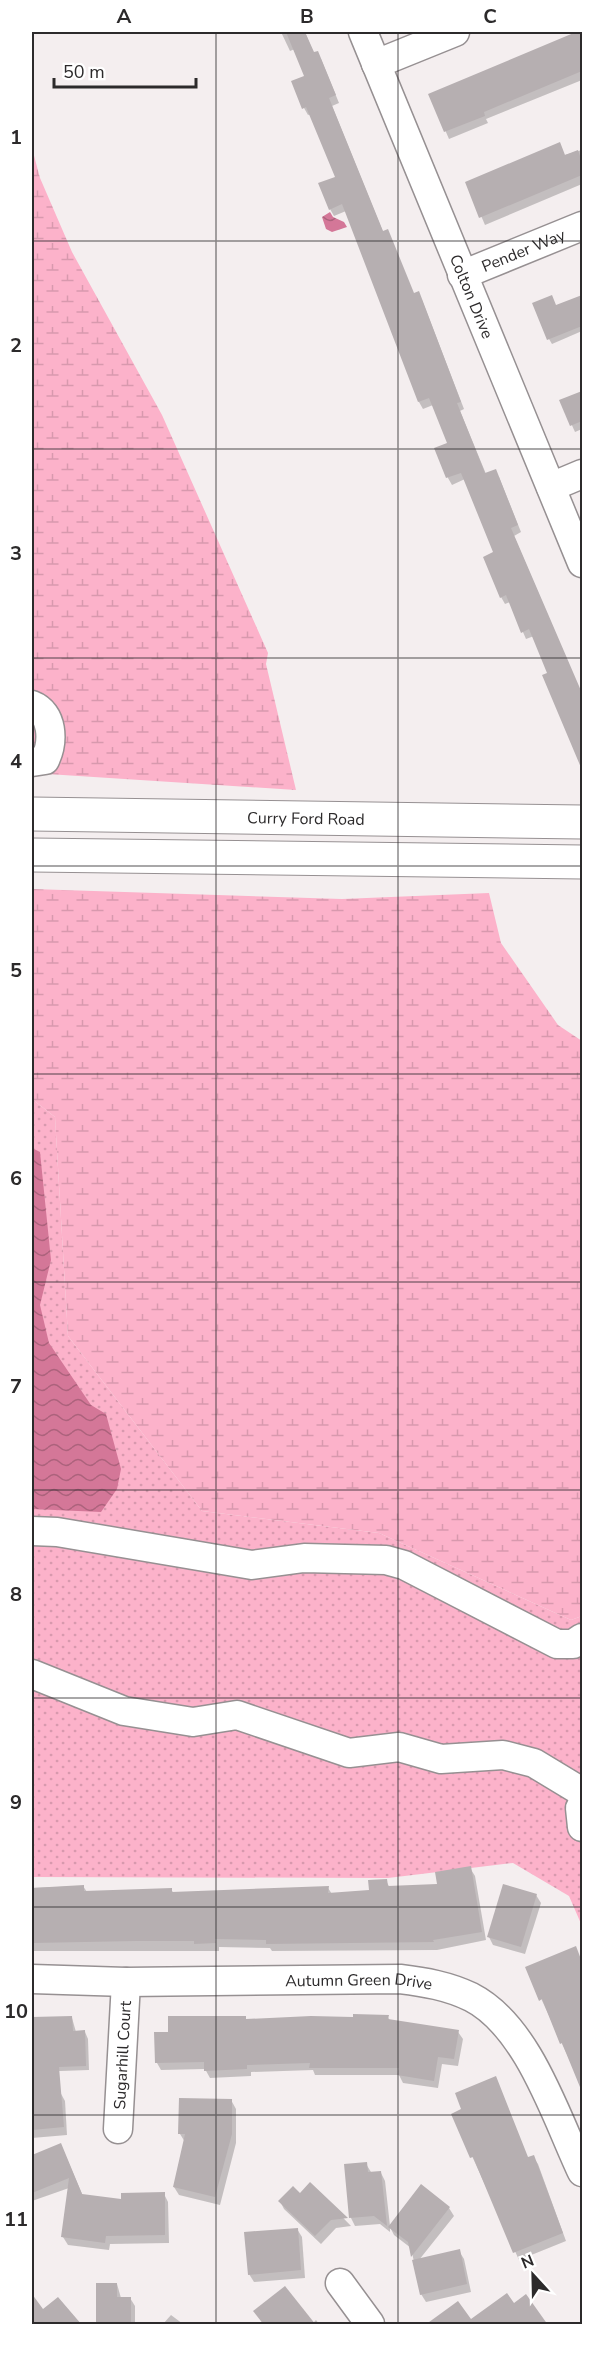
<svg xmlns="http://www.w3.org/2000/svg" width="614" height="2356" viewBox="0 0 614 2356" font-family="'Nunito Sans',sans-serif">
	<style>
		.grass { fill: url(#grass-dots) }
		.wetland { fill: url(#wetland-marsh) }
		.water { fill: url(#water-waves) }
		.shadow { fill: #0003 }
		.building { fill: #b6afb1 }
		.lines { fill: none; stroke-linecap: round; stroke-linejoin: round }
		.minor-casing { stroke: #969092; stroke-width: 31 }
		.major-casing { stroke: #969092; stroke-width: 35 }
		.minor { stroke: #fff; stroke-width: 28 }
		.major { stroke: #fff; stroke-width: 33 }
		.grid { fill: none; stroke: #2c2a2b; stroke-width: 1.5; stroke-opacity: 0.55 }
		.labels { text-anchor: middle; stroke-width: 5; stroke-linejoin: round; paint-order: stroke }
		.street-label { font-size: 16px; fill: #2c2a2b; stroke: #fff }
		.neatline { fill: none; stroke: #2c2a2b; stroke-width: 2 }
		.grid-label { font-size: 20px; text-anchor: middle; font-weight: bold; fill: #2c2a2b }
	</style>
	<defs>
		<pattern id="grass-dots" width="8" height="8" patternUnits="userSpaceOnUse" patternTransform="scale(1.5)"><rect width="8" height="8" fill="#fcb2ca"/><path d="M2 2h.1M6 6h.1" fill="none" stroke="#d899ae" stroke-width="1.8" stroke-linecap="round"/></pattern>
		<pattern id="wetland-marsh" width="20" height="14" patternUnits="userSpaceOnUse" patternTransform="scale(1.5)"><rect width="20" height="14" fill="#fcb2ca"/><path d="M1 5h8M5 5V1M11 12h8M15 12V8" fill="none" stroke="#d899ae"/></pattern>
		<pattern id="water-waves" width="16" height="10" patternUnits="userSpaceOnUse" patternTransform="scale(1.5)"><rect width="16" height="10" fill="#d47798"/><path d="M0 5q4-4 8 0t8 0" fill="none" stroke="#ac627c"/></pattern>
	</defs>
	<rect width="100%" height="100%" fill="#f4eeef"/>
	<path class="grass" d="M32,1099L55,1117L68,1336L202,1511L379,1533L571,1620L582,1616V1926L569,1896L513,1863L388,1878L32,1877Z"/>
	<g class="wetland">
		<path d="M32,148L40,178L72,252L162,415L268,653L266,664L296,790L32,773Z"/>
		<path d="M32,889L342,899L489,893L501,943L558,1025L582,1041V1616L571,1620L379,1533L202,1511L68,1336L55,1117L32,1099Z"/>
	</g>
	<g class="water">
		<path d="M330,212L333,217L344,222L347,227L332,232L326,229L322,217Z"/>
		<path d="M32,1148L40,1152L51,1260L40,1305L49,1343L91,1405L106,1414L121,1469L117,1489L101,1512L32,1509Z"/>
	</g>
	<g class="shadow">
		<path d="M281,32H305L314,54L321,59L339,103L332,106L383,232L414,295L422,300L464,409L460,411L486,474L499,477L521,532L514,536L582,695V768L544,676L549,674L534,636L526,639L510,602L505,604L501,597L495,553L465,479L452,485L448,478L436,449L449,444L433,405L423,409L419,402L346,211L334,216L330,209L337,178L311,114L308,115L304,108L293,82L306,77L295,49L290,51Z"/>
		<path d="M582,32V80L486,119L488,123L449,139L430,95Z"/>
		<path d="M582,150V184L485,225L467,183Z"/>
		<path d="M582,297V331L552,344L549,339L557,307Z"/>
		<path d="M582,392V429L575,432L561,401Z"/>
		<path d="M470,1868L475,1876L486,1940L437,1950L272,1951L270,1948L219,1947V1951H32V1888L83,1886L87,1892L171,1889L174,1894L328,1888L332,1894L371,1892L386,1881L390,1888L439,1885Z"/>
		<path d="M536,1895L541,1903L525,1954L493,1945L489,1937Z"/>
		<path d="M575,1948L582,1963V2087L527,1968Z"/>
		<path d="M388,2017L390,2021L458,2032L463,2039L458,2066L442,2064L438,2088L403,2083L399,2075H315L313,2070L251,2072V2076L210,2078L205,2069L161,2070L157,2063L170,2033L247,2021Z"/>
		<path d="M32,2018H72L76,2032H85L88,2039L89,2070L32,2072Z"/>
		<path d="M496,2078L528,2159L533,2157L538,2164L566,2241L519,2260L453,2114L463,2110Z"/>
		<path d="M60,2092L65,2101L67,2135L32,2138V2095Z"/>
		<path d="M231,2100L236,2109V2143L220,2205L179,2195L174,2187L185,2142L180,2134Z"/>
		<path d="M61,2145L83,2196L123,2201L164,2194L168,2202L169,2243L110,2244L109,2250L68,2245L63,2237L69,2188L32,2201V2156Z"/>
		<path d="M366,2164L371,2172L381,2173L385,2181L390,2226L421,2186L449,2208L454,2216L419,2260L459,2251L464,2259L471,2292L426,2302L421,2294L411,2248L394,2235L390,2227V2232L380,2224L355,2226L351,2218L346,2166Z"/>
		<path d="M310,2184L351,2226L336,2228L321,2244L284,2209L280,2201L300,2195Z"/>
		<path d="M297,2229L302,2237L305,2278L254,2282L249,2274Z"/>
		<path d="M117,2284L121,2298H130L135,2306V2324H98Z"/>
		<path d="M171,2315L183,2324H163Z"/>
		<path d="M316,2320L319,2324H259L262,2322L313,2323Z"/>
	</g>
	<g class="building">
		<path d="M286,32H305L314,52L318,51L336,95L329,98L383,231L388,229L414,293L419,291L461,402L457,403L485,473L496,469L518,525L511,528L582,693V770L542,675L547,673L529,629L521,633L506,595L500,598L483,557L493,552L461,473L446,478L434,448L447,443L429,398L418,402L342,204L329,210L318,183L335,177L306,107L302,109L291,81L304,76Z"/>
		<path d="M576,32H582V71L484,112L485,116L444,132L428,94Z"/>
		<path d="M560,142L565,155L578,150L582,162V175L479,218L465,182Z"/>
		<path d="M552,295L556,305L582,295V326L547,340L532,303Z"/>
		<path d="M582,391V421L570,426L559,400Z"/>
		<path d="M471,1866L482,1932L433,1940L434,1942L266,1944V1940L215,1939L216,1943L194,1944V1941H136L32,1943V1888L84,1885V1891L172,1888V1892L329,1886L328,1893L369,1890L368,1880L387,1879L388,1886L437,1884L435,1872Z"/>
		<path d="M503,1884L537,1894L521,1947L487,1937Z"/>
		<path d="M576,1946L582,1962V2092L562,2043L560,2044L542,1999L539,2001L525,1967Z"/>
		<path d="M353,2014L389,2015L388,2019L459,2030L454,2059L438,2057L434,2081L397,2075L399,2068H309L310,2063L247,2065V2069L204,2071V2062L155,2063L154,2032H168V2016H246V2019L311,2016L353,2017Z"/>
		<path d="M72,2016L73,2031L85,2030L86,2066L59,2067L64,2127L32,2130V2017Z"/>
		<path d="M496,2076L528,2157L534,2155L563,2233L513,2253L473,2157L470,2158L451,2114L461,2109L455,2093Z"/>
		<path d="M179,2098L232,2099V2134L215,2197L173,2187L185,2134H178Z"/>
		<path d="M61,2143L82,2194L121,2199V2193L165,2192V2235L106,2236L105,2243L61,2237L69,2178L32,2193V2155Z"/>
		<path d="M367,2162L368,2172L381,2171L387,2226L374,2216L349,2218L344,2164Z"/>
		<path d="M310,2182L348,2218L331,2220L315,2236L278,2201L293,2186L300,2193Z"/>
		<path d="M421,2184L450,2207L411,2257L408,2242L388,2227Z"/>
		<path d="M298,2228L301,2270L248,2275L244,2232Z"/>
		<path d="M460,2249L467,2284L420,2295L412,2260Z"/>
		<path d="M96,2283H117V2297H131V2325H96Z"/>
		<path d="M285,2286L316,2325H264L253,2311Z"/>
		<path d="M507,2293L514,2303L526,2294L548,2325H425L458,2301L471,2319Z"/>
		<path d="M32,2294L43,2309L58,2297L82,2325H32Z"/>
	</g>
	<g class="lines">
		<g class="minor-casing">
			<g id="minor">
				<path id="s1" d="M363,32L582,563"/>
				<path d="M376,64L455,32"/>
				<path id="s2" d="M462,275L582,226"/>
				<path d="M551,487L582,474"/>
				<path d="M32,705C53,713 54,741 45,760L32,762"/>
				<path d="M32,1531L57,1532L252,1565L304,1558L386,1560L404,1565L557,1644H573L582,1638"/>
				<path d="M32,1674L124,1711L193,1722L237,1715L349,1753L399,1747L441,1759L503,1755L534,1763L582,1792"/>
				<path d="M582,1805L580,1808L582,1827"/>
				<path id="s3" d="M32,1979L126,1982L400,1979C425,1982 448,1986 471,1997C528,2026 556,2117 582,2172"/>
				<path id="s4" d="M118,2129L126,1982"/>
				<path d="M340,2283L370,2324"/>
			</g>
		</g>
		<g class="major-casing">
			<g id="major">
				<path id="s5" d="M32,814L582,822"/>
				<path d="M32,855L582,862"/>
			</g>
		</g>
		<use href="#minor" class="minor"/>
		<use href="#major" class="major"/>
	</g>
	<path class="grid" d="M216,32V2324M398,32V2324M32,241H582M32,449H582M32,658H582M32,866H582M32,1074H582M32,1282H582M32,1490H582M32,1698H582M32,1907H582M32,2115H582"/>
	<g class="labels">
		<g class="street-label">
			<text dy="6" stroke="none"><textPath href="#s2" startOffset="66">Pender Way</textPath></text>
			<text dy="6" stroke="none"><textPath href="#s1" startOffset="286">Colton Drive</textPath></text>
			<text dy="6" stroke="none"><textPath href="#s5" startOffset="274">Curry Ford Road</textPath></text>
			<text dy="6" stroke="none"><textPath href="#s3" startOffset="327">Autumn Green Drive</textPath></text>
			<text dy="6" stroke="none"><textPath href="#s4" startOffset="74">Sugarhill Court</textPath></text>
		</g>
	</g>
	<rect width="614" height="2356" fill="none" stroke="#ffffff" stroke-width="66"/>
	<g transform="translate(533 2275) rotate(338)" stroke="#ffffff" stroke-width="4.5" paint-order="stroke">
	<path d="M0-4.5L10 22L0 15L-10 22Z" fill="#2c2a2b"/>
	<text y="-9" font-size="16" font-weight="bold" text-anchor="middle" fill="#2c2a2b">N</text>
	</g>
	<path d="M54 78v9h142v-9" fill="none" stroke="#2c2a2b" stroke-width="3"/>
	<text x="63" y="78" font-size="18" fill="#2c2a2b" stroke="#ffffff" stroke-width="4.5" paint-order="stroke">50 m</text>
	<rect x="33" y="33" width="548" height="2290" class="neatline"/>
	<g class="grid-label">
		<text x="124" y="23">A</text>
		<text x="307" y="23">B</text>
		<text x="490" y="23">C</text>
		<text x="16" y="144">1</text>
		<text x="16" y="352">2</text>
		<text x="16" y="560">3</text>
		<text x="16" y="768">4</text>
		<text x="16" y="977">5</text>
		<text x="16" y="1185">6</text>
		<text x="16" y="1393">7</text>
		<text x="16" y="1601">8</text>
		<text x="16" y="1809">9</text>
		<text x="16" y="2018">10</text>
		<text x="16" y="2226">11</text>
	</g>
</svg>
